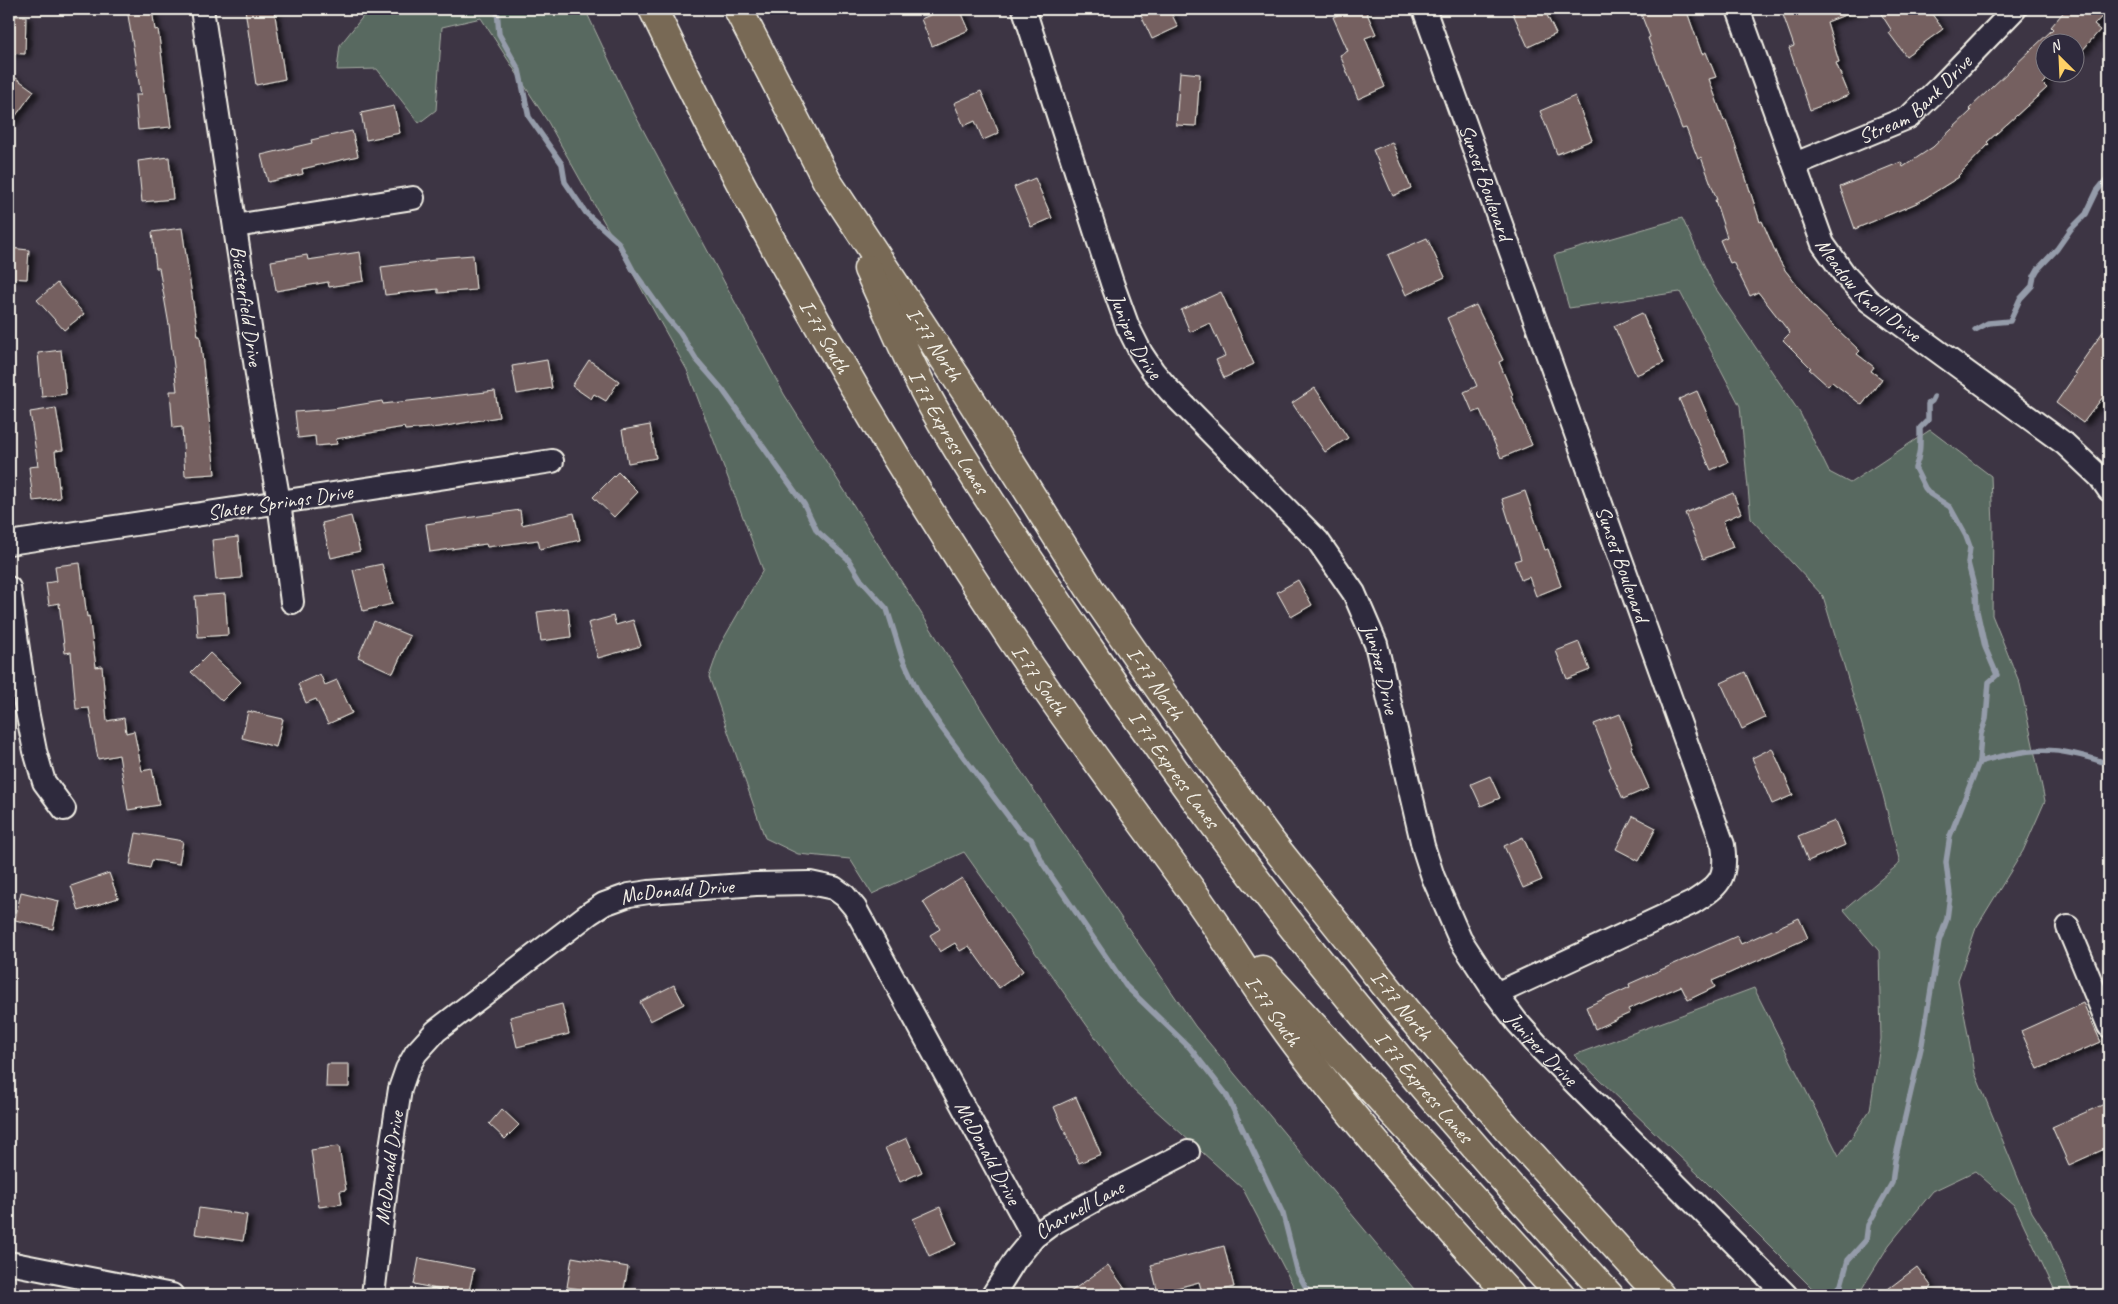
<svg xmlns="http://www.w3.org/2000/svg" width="2118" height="1304" viewBox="0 0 2118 1304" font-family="Caveat,sans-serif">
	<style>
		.green { fill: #596960; stroke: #a6ada4 }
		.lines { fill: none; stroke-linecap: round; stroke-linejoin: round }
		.stream { stroke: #959caa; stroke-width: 5.5 }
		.building { fill: #746060; stroke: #f4f1e8; filter: url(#shadow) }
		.minor-casing { stroke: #f4f1e8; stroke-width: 26 }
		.motorway-casing { stroke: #f4f1e8; stroke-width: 31 }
		.minor { stroke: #2f2a3d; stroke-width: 22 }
		.motorway { stroke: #786954; stroke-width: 28 }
		.labels { text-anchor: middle; stroke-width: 4.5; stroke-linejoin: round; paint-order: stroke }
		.street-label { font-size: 21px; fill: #f4f1e8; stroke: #2f2a3d }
	</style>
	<defs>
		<filter id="shadow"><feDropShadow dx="5.5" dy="3" stdDeviation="2.5" flood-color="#0009"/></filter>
	</defs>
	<rect width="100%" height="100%" fill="#3d3544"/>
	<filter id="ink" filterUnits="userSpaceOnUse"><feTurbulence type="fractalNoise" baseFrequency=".02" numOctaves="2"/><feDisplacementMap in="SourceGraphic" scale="10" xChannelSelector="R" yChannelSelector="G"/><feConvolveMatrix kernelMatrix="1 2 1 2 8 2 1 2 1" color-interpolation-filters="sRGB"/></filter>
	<g filter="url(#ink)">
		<g class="green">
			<path d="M369,9H585L633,111L784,394L1008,752L1195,1026L1419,1295H1298L1243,1189L1132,1089L964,852L872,894L850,859L798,854L765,838L709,677L720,645L763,570L687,370L548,122L481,18L442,27L436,110L419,123L377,69L337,70L340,45Z"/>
			<path d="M1682,218L1714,286L1800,413L1829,472L1850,483L1930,430L1991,476L1993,526L1992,615L2020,684L2045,801L2023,851L1976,928L1958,980L1975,1073L2032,1212L2048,1237L2074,1295H2057L2015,1206L1975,1171L1933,1191L1889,1245L1858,1295H1819L1701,1177L1574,1055L1754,988L1839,1156L1870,1110L1881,1039L1879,951L1844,910L1900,863L1883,795L1823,596L1751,519L1740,406L1680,292L1569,308L1554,255Z"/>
		</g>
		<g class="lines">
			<g class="stream">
				<path d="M497,9L499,34L519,70L529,117L562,164L565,182L586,213L618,242L633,270L667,318L680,333L696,359L722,389L804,504L817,531L848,559L861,580L887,609L902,657L918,692L941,727L1020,832L1031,839L1043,864L1126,986L1190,1048L1226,1094L1283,1214L1298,1273L1310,1295"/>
				<path d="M1975,330L1988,323L2010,321L2020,299L2032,286L2034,276L2038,269L2057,249L2071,229L2086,214L2097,191L2109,176"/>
				<path d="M1979,762C2033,747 2055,745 2109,764"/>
				<path d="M1832,1295L1841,1285L1848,1260L1866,1240L1868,1225L1892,1183L1895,1160L1922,1044L1939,941L1947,919L1950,895L1946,862L1950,836L1979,762L1981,734L1986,719L1989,682L1997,675L1985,647L1977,611L1976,594L1968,563L1970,547L1966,536L1950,507L1930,494L1925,488L1915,468C1921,454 1920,442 1920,428L1928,420V404L1932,401L1934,397"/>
			</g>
		</g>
		<g class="building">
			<path d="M127,9H152L155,30L158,29L171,127L138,130L135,95H141Z"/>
			<path d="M245,9H274L285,79L256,85Z"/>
			<path d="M944,9H960L969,30L932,46L921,19Z"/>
			<path d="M1138,9H1169L1178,27L1152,39Z"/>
			<path d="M1352,9H1365L1376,34L1365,38L1385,87L1358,99L1340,55L1348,51L1333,17Z"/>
			<path d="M1511,9H1544L1556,34L1528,47Z"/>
			<path d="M1639,9H1686L1702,54L1706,52L1716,77L1709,79L1724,121L1726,120L1734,141L1760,222L1762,221L1778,258L1785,270L1814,307L1860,351L1857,354L1874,367L1871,371L1882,379L1862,405L1832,382L1828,386L1809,369L1811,368L1783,340L1790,333L1758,292L1750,296L1733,262L1730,263L1720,240L1727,237L1715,200H1717L1701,157L1698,159L1686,128L1682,129L1648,38L1650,37Z"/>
			<path d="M1781,9H1858V10L1827,22L1839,62L1836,63L1849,95L1810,110L1789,48L1794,46Z"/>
			<path d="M1878,9H1928L1943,29L1906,56L1889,33L1892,31Z"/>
			<path d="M2066,9H2109L2094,25L2100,30L2081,52L2076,48V42H2046V81L2043,84L2047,88L1987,142L1989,144L1958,176L1959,177L1919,202L1855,229L1840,187L1901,162L1903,167L1933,147L1971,111L1969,109L2053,29L2051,27Z"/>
			<path d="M9,16H26L25,54L9,53Z"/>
			<path d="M1180,72L1200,74L1196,126L1176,125Z"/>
			<path d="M9,73L34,91L9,125Z"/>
			<path d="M981,91L999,133L983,140L975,121L964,126L954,103Z"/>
			<path d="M1575,96L1592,140L1557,154L1540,111Z"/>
			<path d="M394,106L400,133L366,140L361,113Z"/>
			<path d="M352,131L358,156L302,169L303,174L268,182L261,155L312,143L311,140Z"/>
			<path d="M1392,142L1411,188L1393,196L1373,150Z"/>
			<path d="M169,157L173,199L142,202L138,161Z"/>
			<path d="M1035,178L1052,218L1031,227L1014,187Z"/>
			<path d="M182,228L198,336H200L215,474L185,476L182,427L173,428L170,391H177L169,325L159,268H156L152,232Z"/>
			<path d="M1427,238L1445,277L1406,295L1388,255Z"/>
			<path d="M9,248L29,250L27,279L9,278Z"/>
			<path d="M360,252L364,281L329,287L328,282L276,291L271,261L307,255L308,260Z"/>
			<path d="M473,255L476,290L438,293V289L385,295L381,267L435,260V258Z"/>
			<path d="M57,283L84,314L64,330L37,300Z"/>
			<path d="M1221,292L1254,364L1224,378L1216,360L1225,356L1210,323L1190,332L1181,310Z"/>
			<path d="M1476,305L1503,360L1499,362L1513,395L1511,396L1532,445L1501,458L1480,410L1473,413L1464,392L1477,386L1447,318Z"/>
			<path d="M1642,313L1664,363L1636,375L1614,326Z"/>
			<path d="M2109,323V389L2083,423L2056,403L2076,374L2074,373Z"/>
			<path d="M61,350L66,394L42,397L38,353Z"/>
			<path d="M547,360L552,388L517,394L512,366Z"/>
			<path d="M589,360L619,381L606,401L594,394L591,399L572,386Z"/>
			<path d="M1315,388L1348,438L1325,452L1292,403Z"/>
			<path d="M495,391L499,417L440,427L405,430L404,427L336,439L337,444L316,446L315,436L298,438L295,412L333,409L382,401L383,404Z"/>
			<path d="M1697,391L1728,462L1711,470L1679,399Z"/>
			<path d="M56,408L63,450L55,451L60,498L33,501L29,467L38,466L30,412Z"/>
			<path d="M650,425L656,458L628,463L622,430Z"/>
			<path d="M618,472L638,492L614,517L593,497Z"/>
			<path d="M1525,491L1545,550L1548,549L1561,586L1536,596L1529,577L1521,580L1514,561L1521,559L1502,499Z"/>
			<path d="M1733,493L1741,513L1723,521L1733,547L1703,559L1685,513Z"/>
			<path d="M520,510L522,525L574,513L580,540L540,549L538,540L487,547L486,544L430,552L426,524Z"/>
			<path d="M351,516L360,551L331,558L322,523Z"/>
			<path d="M238,537L242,578L216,580L212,540Z"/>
			<path d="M80,563L87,617L89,616L96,667L102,666L107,721L124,718L126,733L134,731L142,771L152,769L159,805L128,810L119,755L98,759L89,708L76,709L71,652L65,653L59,603L49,605L46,583L57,581L55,566Z"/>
			<path d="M382,564L392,604L363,611L353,570Z"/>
			<path d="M1298,580L1312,605L1291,617L1277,592Z"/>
			<path d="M225,594L228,635L198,637L195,596Z"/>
			<path d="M568,608L571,637L541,641L537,612Z"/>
			<path d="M613,616L616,625L633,620L641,646L598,658L588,623Z"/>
			<path d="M374,621L410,636L393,673L358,657Z"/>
			<path d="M1579,642L1590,670L1567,679L1556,651Z"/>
			<path d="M210,653L241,682L222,701L191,672Z"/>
			<path d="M1745,672L1765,718L1742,729L1721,683Z"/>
			<path d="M320,674L325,685L337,680L352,713L328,724L316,699L306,703L298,684Z"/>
			<path d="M248,711L283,719L276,747L242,738Z"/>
			<path d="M1620,714L1633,747L1631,748L1649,788L1623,799L1609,768L1611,767L1594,724Z"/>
			<path d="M1772,748L1793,795L1772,804L1752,758Z"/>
			<path d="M1490,776L1500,798L1481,806L1471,784Z"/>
			<path d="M1633,816L1656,828L1639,861L1616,849Z"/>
			<path d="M1835,821L1845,845L1808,861L1798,836Z"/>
			<path d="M136,833L183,841L179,864L152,860L150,868L130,864Z"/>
			<path d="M1523,837L1542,880L1523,888L1504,846Z"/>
			<path d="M109,873L118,898L79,911L71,886Z"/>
			<path d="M962,878L999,937L1023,971L999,988L969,946L960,951L955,943L940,952L930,935L940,929L923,902Z"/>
			<path d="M21,892L59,901L53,929L15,920Z"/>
			<path d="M1799,918L1808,938L1712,981L1715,987L1688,1000L1681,986L1628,1009L1630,1013L1595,1029L1586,1007L1630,987L1629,984L1737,936L1741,944Z"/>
			<path d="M674,985L684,1004L650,1021L640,1002Z"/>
			<path d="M2083,1003L2101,1042L2038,1069L2021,1031Z"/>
			<path d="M562,1004L569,1034L517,1047L510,1017Z"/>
			<path d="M327,1064H349V1087H326Z"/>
			<path d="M1076,1097L1101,1154L1079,1163L1054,1107Z"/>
			<path d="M2109,1102V1147L2069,1165L2052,1127Z"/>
			<path d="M502,1109L519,1125L505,1139L489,1124Z"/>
			<path d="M907,1138L922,1172L900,1182L885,1148Z"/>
			<path d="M339,1146L346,1190L340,1191L342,1204L319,1207L311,1150Z"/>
			<path d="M940,1207L956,1244L929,1256L913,1219Z"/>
			<path d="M199,1208L247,1215L243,1241L195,1234Z"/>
			<path d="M1224,1246L1234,1287L1203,1295L1199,1282L1158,1293L1151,1265Z"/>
			<path d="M572,1257L628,1267L623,1295L567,1287Z"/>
			<path d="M419,1258L474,1269L468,1295H444L446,1291L414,1284Z"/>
			<path d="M1108,1265L1125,1289L1117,1295H1066Z"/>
			<path d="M1917,1267L1932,1287L1921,1295H1880Z"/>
		</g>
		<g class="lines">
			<g class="minor-casing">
				<g id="minor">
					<path id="s1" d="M202,9L260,394L279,502L292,602"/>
					<path id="s2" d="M1024,9L1112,283L1128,327L1141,353L1153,371L1169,390L1318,541L1354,593L1376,644L1423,846L1433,877L1460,939L1496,994L1517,1022L1542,1050L1786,1295"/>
					<path id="s3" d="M1424,9L1723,845C1728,879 1719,886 1692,903L1496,994"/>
					<path id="s4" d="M1738,9L1823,244L1845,275L1869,301L2065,444L2100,477L2109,490"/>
					<path id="s5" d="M1795,164L1909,117L1941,86L2015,9"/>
					<path d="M235,226L413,198"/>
					<path id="s6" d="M9,543L552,461"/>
					<path d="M9,588L27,711L35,751L44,782L64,809"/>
					<path d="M2068,927L2109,1026"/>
					<path d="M9,1263L172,1295"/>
					<path id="s7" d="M373,1295L390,1154L400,1089L407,1069L416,1053L436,1031L590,913L604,904L629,895L649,892L756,884L810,883L834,888L845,896L855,908L1034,1237"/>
					<path id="s8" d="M993,1295L1015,1260L1034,1237L1050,1225L1104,1195L1188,1152"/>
				</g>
			</g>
			<g class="motorway-casing">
				<g id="motorway">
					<path id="s9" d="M653,9C757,227 878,437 1011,638C1070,727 1135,812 1197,898C1232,947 1262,999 1298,1046C1364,1133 1436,1215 1510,1295"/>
					<path id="s10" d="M738,9L827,181L966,392L1090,589L1179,717L1271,842L1409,1015L1507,1128L1660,1295"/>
					<path id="s11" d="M868,269C890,315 908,363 933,407C978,487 1031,562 1082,638C1239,871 1417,1090 1609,1295"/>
					<path d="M1262,970L1561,1295"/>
				</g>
			</g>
			<use href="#minor" class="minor"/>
			<use href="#motorway" class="motorway"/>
		</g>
	</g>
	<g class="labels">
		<g class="street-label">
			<text dy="7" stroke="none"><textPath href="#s5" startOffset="138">Stream Bank Drive</textPath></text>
			<text dy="7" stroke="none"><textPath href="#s3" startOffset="184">Sunset Boulevard</textPath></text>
			<text dy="7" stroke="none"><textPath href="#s4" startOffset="315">Meadow Knoll Drive</textPath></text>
			<text dy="7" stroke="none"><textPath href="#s1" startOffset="300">Biesterfield Drive</textPath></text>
			<text dy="7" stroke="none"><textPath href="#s2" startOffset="346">Juniper Drive</textPath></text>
			<text dy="7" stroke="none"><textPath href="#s9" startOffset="370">I-77 South</textPath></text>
			<text dy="7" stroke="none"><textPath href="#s10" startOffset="389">I-77 North</textPath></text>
			<text dy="7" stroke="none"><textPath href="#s11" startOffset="182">I 77 Express Lanes</textPath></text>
			<text dy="7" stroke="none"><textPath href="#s6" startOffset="274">Slater Springs Drive</textPath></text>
			<text dy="7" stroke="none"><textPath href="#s3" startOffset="589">Sunset Boulevard</textPath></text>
			<text dy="7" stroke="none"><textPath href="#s2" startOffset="766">Juniper Drive</textPath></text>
			<text dy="7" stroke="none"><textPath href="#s9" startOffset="775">I-77 South</textPath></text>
			<text dy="7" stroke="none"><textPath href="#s10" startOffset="794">I-77 North</textPath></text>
			<text dy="7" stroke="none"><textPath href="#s11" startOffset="588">I 77 Express Lanes</textPath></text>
			<text dy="7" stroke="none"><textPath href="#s7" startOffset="562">McDonald Drive</textPath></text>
			<text dy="7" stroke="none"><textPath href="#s10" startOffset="1199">I-77 North</textPath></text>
			<text dy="7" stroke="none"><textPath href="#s9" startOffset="1180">I-77 South</textPath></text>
			<text dy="7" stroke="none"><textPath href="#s2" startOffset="1186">Juniper Drive</textPath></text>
			<text dy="7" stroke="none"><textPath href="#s11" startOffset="992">I 77 Express Lanes</textPath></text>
			<text dy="7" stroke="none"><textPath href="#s7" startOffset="1028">McDonald Drive</textPath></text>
			<text dy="7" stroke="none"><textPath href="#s7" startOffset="128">McDonald Drive</textPath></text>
			<text dy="7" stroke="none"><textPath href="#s8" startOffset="124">Charnell Lane</textPath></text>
		</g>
	</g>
	<rect width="2118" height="1304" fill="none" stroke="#2f2a3d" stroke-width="30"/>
	<rect x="15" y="15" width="2088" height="1274" fill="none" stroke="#f4f1e8" stroke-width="2" filter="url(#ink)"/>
	<g transform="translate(2060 58) rotate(336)"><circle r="24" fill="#2f2a3d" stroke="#7e7a81"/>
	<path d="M0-4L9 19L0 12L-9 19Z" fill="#ffd166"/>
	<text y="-8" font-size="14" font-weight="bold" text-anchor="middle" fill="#f4f1e8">N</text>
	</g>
</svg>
